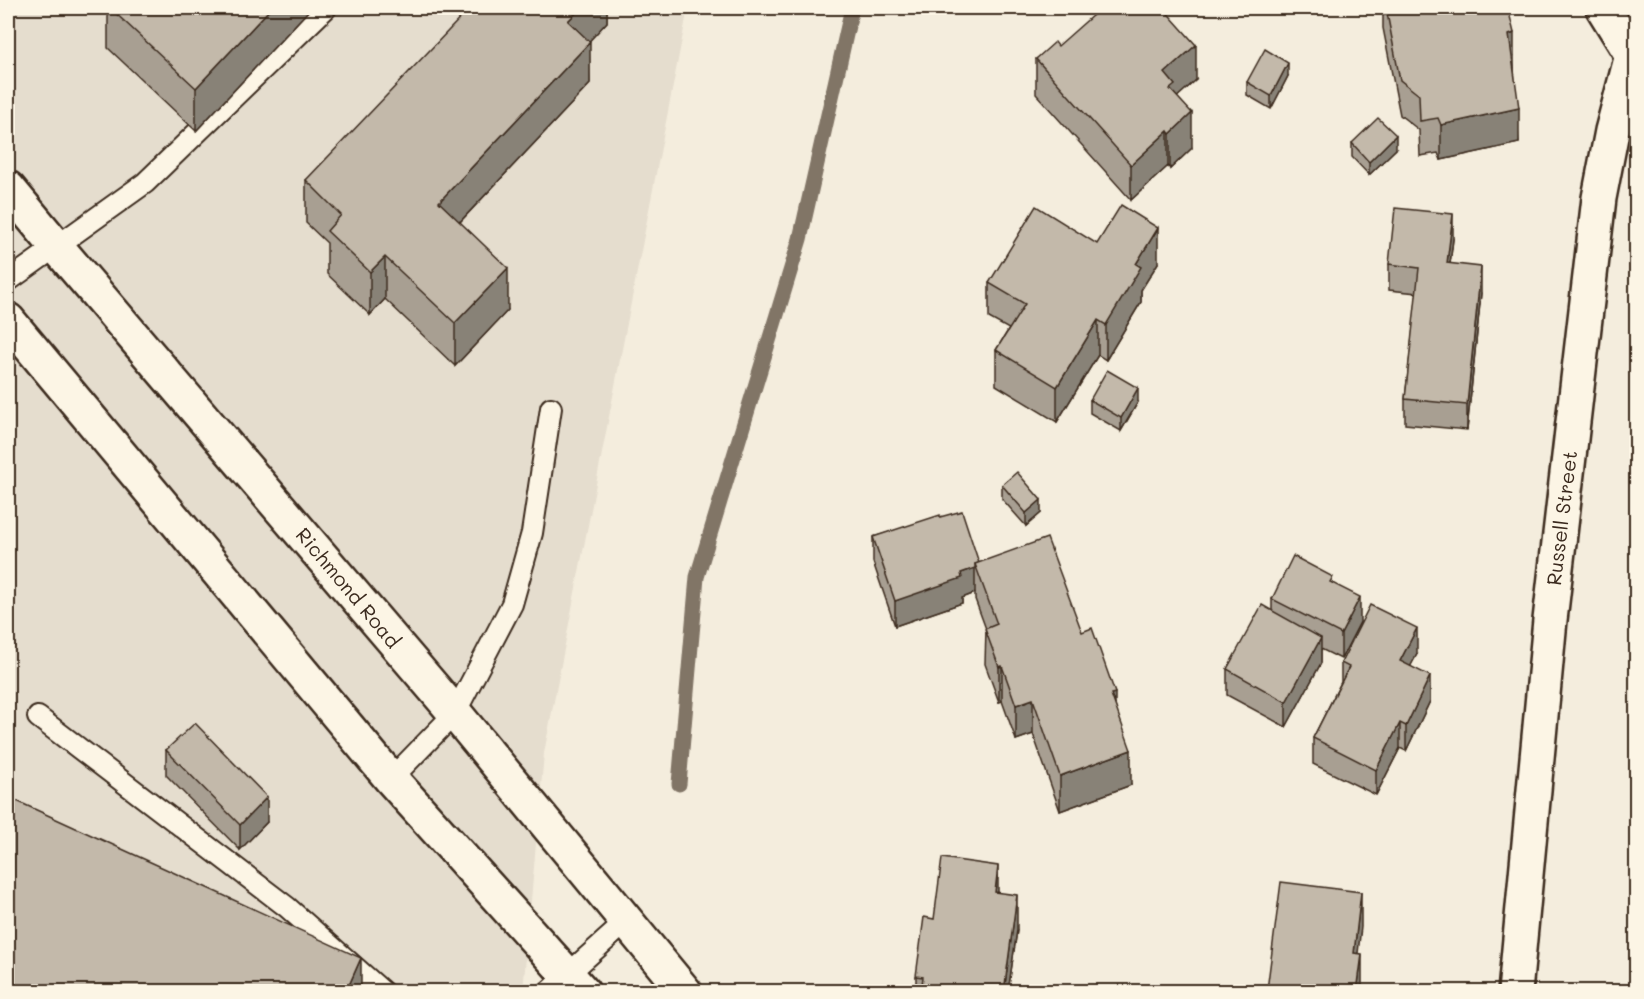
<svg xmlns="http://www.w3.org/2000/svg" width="1644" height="999" viewBox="0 0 1644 999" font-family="Mali,sans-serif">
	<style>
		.built { fill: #e5ddce }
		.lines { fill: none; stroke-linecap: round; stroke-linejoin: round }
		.stream { stroke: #817466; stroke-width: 15 }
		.lane-casing { stroke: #3b2a1e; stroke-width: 24 }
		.street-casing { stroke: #3b2a1e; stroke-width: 38 }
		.highway-casing { stroke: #3b2a1e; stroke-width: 38 }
		.lane { stroke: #fcf5e5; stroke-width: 20 }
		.street { stroke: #fcf5e5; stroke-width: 33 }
		.highway { stroke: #fcf5e5; stroke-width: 33 }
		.wall { fill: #a89f92; stroke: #3b2a1e; stroke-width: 1.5 }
		.shaded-wall { fill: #888277; stroke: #3b2a1e; stroke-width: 1.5 }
		.building { fill: #c3b9aa; stroke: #3b2a1e; stroke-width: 1.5 }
		.labels { text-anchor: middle; stroke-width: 4.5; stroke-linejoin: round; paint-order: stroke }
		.street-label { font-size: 20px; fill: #3b2a1e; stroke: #fcf5e5 }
	</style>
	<rect width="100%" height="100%" fill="#f4eddd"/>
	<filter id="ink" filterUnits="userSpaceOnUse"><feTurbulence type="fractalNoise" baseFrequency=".0167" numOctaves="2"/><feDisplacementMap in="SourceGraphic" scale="12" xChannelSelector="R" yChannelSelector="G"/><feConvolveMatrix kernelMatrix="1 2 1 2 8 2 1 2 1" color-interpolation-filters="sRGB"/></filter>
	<g filter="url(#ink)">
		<path class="built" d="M8,8H688L544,753L523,991H8Z"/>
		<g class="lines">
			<path class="stream" d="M679,784L697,577L800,239L852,8"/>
			<g class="lane-casing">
				<g id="lane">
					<path d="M8,281L145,183L326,8"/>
					<path d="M38,717L287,907L383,992"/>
					<path d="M391,779L455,713L512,604L532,533L551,408"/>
					<path d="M548,992L626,922"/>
				</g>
			</g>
			<g class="street-casing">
				<g id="street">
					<path d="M1603,8L1632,55"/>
					<path d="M1515,992L1550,620L1599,198L1612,131L1632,55L1636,50"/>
				</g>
			</g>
			<g class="highway-casing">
				<g id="highway">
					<path d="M8,188L57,247L455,713L685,992"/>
					<path d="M8,320L391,779L583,992"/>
				</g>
			</g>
			<use href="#lane" class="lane"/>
			<use href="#street" class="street"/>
			<use href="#highway" class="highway"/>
		</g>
		<g class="wall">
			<path d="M108,8H311L196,131L108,48Z"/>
			<path d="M607,8V22L589,41L590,84L460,222L508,310L455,366L385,299L370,315L327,274V243L306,223V180Z"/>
			<path d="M1383,8H1508L1514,68L1519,143L1441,160L1438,153L1420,156L1419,130L1400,115L1383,28Z"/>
			<path d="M1058,46L1196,80L1177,97L1192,148L1170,169L1168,166L1131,200L1036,94V59Z"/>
			<path d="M1288,76L1271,109L1247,95V82Z"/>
			<path d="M1352,143L1396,149L1369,175L1352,157Z"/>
			<path d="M1453,239L1450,264L1481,293L1467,430L1405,424V399L1417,293L1389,290V264Z"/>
			<path d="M1097,244L1158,263L1141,290V302L1106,360L1098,355L1057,422L996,385V350L1009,329L989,318V283Z"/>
			<path d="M1090,400L1138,402L1121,431L1090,413Z"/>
			<path d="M1002,485L1041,513L1026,526L1002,499Z"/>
			<path d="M940,517L979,563L1082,632L1115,705L1131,785L1060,811L1033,734L1016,740L1002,701L999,702L985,664L986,629L975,599V593L962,598V603L895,626L873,562V537Z"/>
			<path d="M1333,583L1360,622L1341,659L1321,649V663L1286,727L1227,695V669L1272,611V599Z"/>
			<path d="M1417,654L1410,666L1430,701L1406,751L1400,748L1376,795L1313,764V738L1341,682V663Z"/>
			<path d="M166,750L267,822L240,850L166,775Z"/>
			<path d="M998,892L1017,930L1008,992H916V976Z"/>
		</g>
		<g class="shaded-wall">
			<path d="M271,8H311L196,131V88Z"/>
			<path d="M581,8H607V22L568,64V21Z"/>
			<path d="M1514,33V68L1509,70V35Z"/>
			<path d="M590,42V84L439,244V202Z"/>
			<path d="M1196,45V80L1175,99V120L1165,73Z"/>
			<path d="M1288,63V76L1271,109V96Z"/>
			<path d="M1519,108V143L1441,160V125Z"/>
			<path d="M1192,113V148L1170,169V134Z"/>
			<path d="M1168,131V166L1131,200V165Z"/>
			<path d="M1396,135V149L1369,175V162Z"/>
			<path d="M1453,214V239L1447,288V263Z"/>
			<path d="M1158,228V263L1141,290V302L1106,360V325L1136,264Z"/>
			<path d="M385,257V299L370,315V272Z"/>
			<path d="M1481,267V293L1467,430V405Z"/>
			<path d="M508,268V310L455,366V323Z"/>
			<path d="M1098,320V355L1057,422V387Z"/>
			<path d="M1138,388V402L1121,431V418Z"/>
			<path d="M1041,500V513L1026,526V513Z"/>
			<path d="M975,568V593L962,598V603L895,626V601L961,573Z"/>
			<path d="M1360,597V622L1341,659V634Z"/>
			<path d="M1417,628V654L1400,686V661Z"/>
			<path d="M1321,638V663L1286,727V702Z"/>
			<path d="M1002,666V701L999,702V667Z"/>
			<path d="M1430,676V701L1406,751V726Z"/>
			<path d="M1115,693V728L1111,694Z"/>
			<path d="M1033,699V734L1016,740V705Z"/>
			<path d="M1400,723V748L1376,795V770Z"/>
			<path d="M1131,750V785L1060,811V776Z"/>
			<path d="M267,797V822L240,850V825Z"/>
			<path d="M998,866V901L995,892Z"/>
			<path d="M1361,892V927L1354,988V953Z"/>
			<path d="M1017,895V930L1008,992H1004Z"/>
			<path d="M1362,954V992H1357Z"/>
			<path d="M361,958V992H346Z"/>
		</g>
		<g class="building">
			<path d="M110,8H271L196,88Z"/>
			<path d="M470,8H581L568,21L590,42L439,202L508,268L455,323L385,257L370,272L327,231L341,215L306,180Z"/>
			<path d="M1101,8H1106L1111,12L1116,8H1163L1196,45L1165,73L1175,85L1170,89L1192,113L1170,134L1168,131L1131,165L1036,59L1055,42L1058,46Z"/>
			<path d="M1386,8H1508L1514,33L1509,35L1519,108L1441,125L1438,118L1420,121L1419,95L1400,80Z"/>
			<path d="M1265,49L1288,63L1271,96L1247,82Z"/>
			<path d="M1378,118L1396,135L1369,162L1352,143Z"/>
			<path d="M1121,205L1158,228L1136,264L1141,267L1106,325L1098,320L1057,387L996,350L1025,304L989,283L1036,206L1097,244Z"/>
			<path d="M1395,208L1453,214L1447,263L1481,267L1467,405L1405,399L1419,268L1389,264Z"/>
			<path d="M1107,370L1138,388L1121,418L1090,400Z"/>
			<path d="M1017,472L1041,500L1026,513L1002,485Z"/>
			<path d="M962,511L979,563L975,564V568L961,573L962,578L895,601L873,537L940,515V517Z"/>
			<path d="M1047,538L1082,632L1092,628L1115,693L1111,694L1131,750L1060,776L1033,699L1016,705L1002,666L999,667L985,629L997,624L975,564Z"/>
			<path d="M1293,556L1333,577L1330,582L1360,597L1341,634L1272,599Z"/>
			<path d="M1262,605L1321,638L1286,702L1227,669Z"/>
			<path d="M1370,605L1417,628L1400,661L1430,676L1406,726L1400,723L1376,770L1313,738L1349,667L1341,663Z"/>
			<path d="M195,723L267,797L240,825L166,750Z"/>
			<path d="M8,797L361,958L346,992H8Z"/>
			<path d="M942,858L998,866L995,892L1017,895L1004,992H921L923,977L916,976L924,917L934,919Z"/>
			<path d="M1281,882L1361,892L1354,953L1362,954L1357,992H1279L1267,990Z"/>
		</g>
	</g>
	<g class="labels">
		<g class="street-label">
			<text transform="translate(1562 518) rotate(-83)" y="7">Russell Street</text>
			<text transform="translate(348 588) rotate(50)" y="7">Richmond Road</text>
		</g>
	</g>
	<rect width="1644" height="999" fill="none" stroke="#fcf5e5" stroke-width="30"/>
	<rect x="15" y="15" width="1614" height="969" fill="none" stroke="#3b2a1e" stroke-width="2" filter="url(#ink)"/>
</svg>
